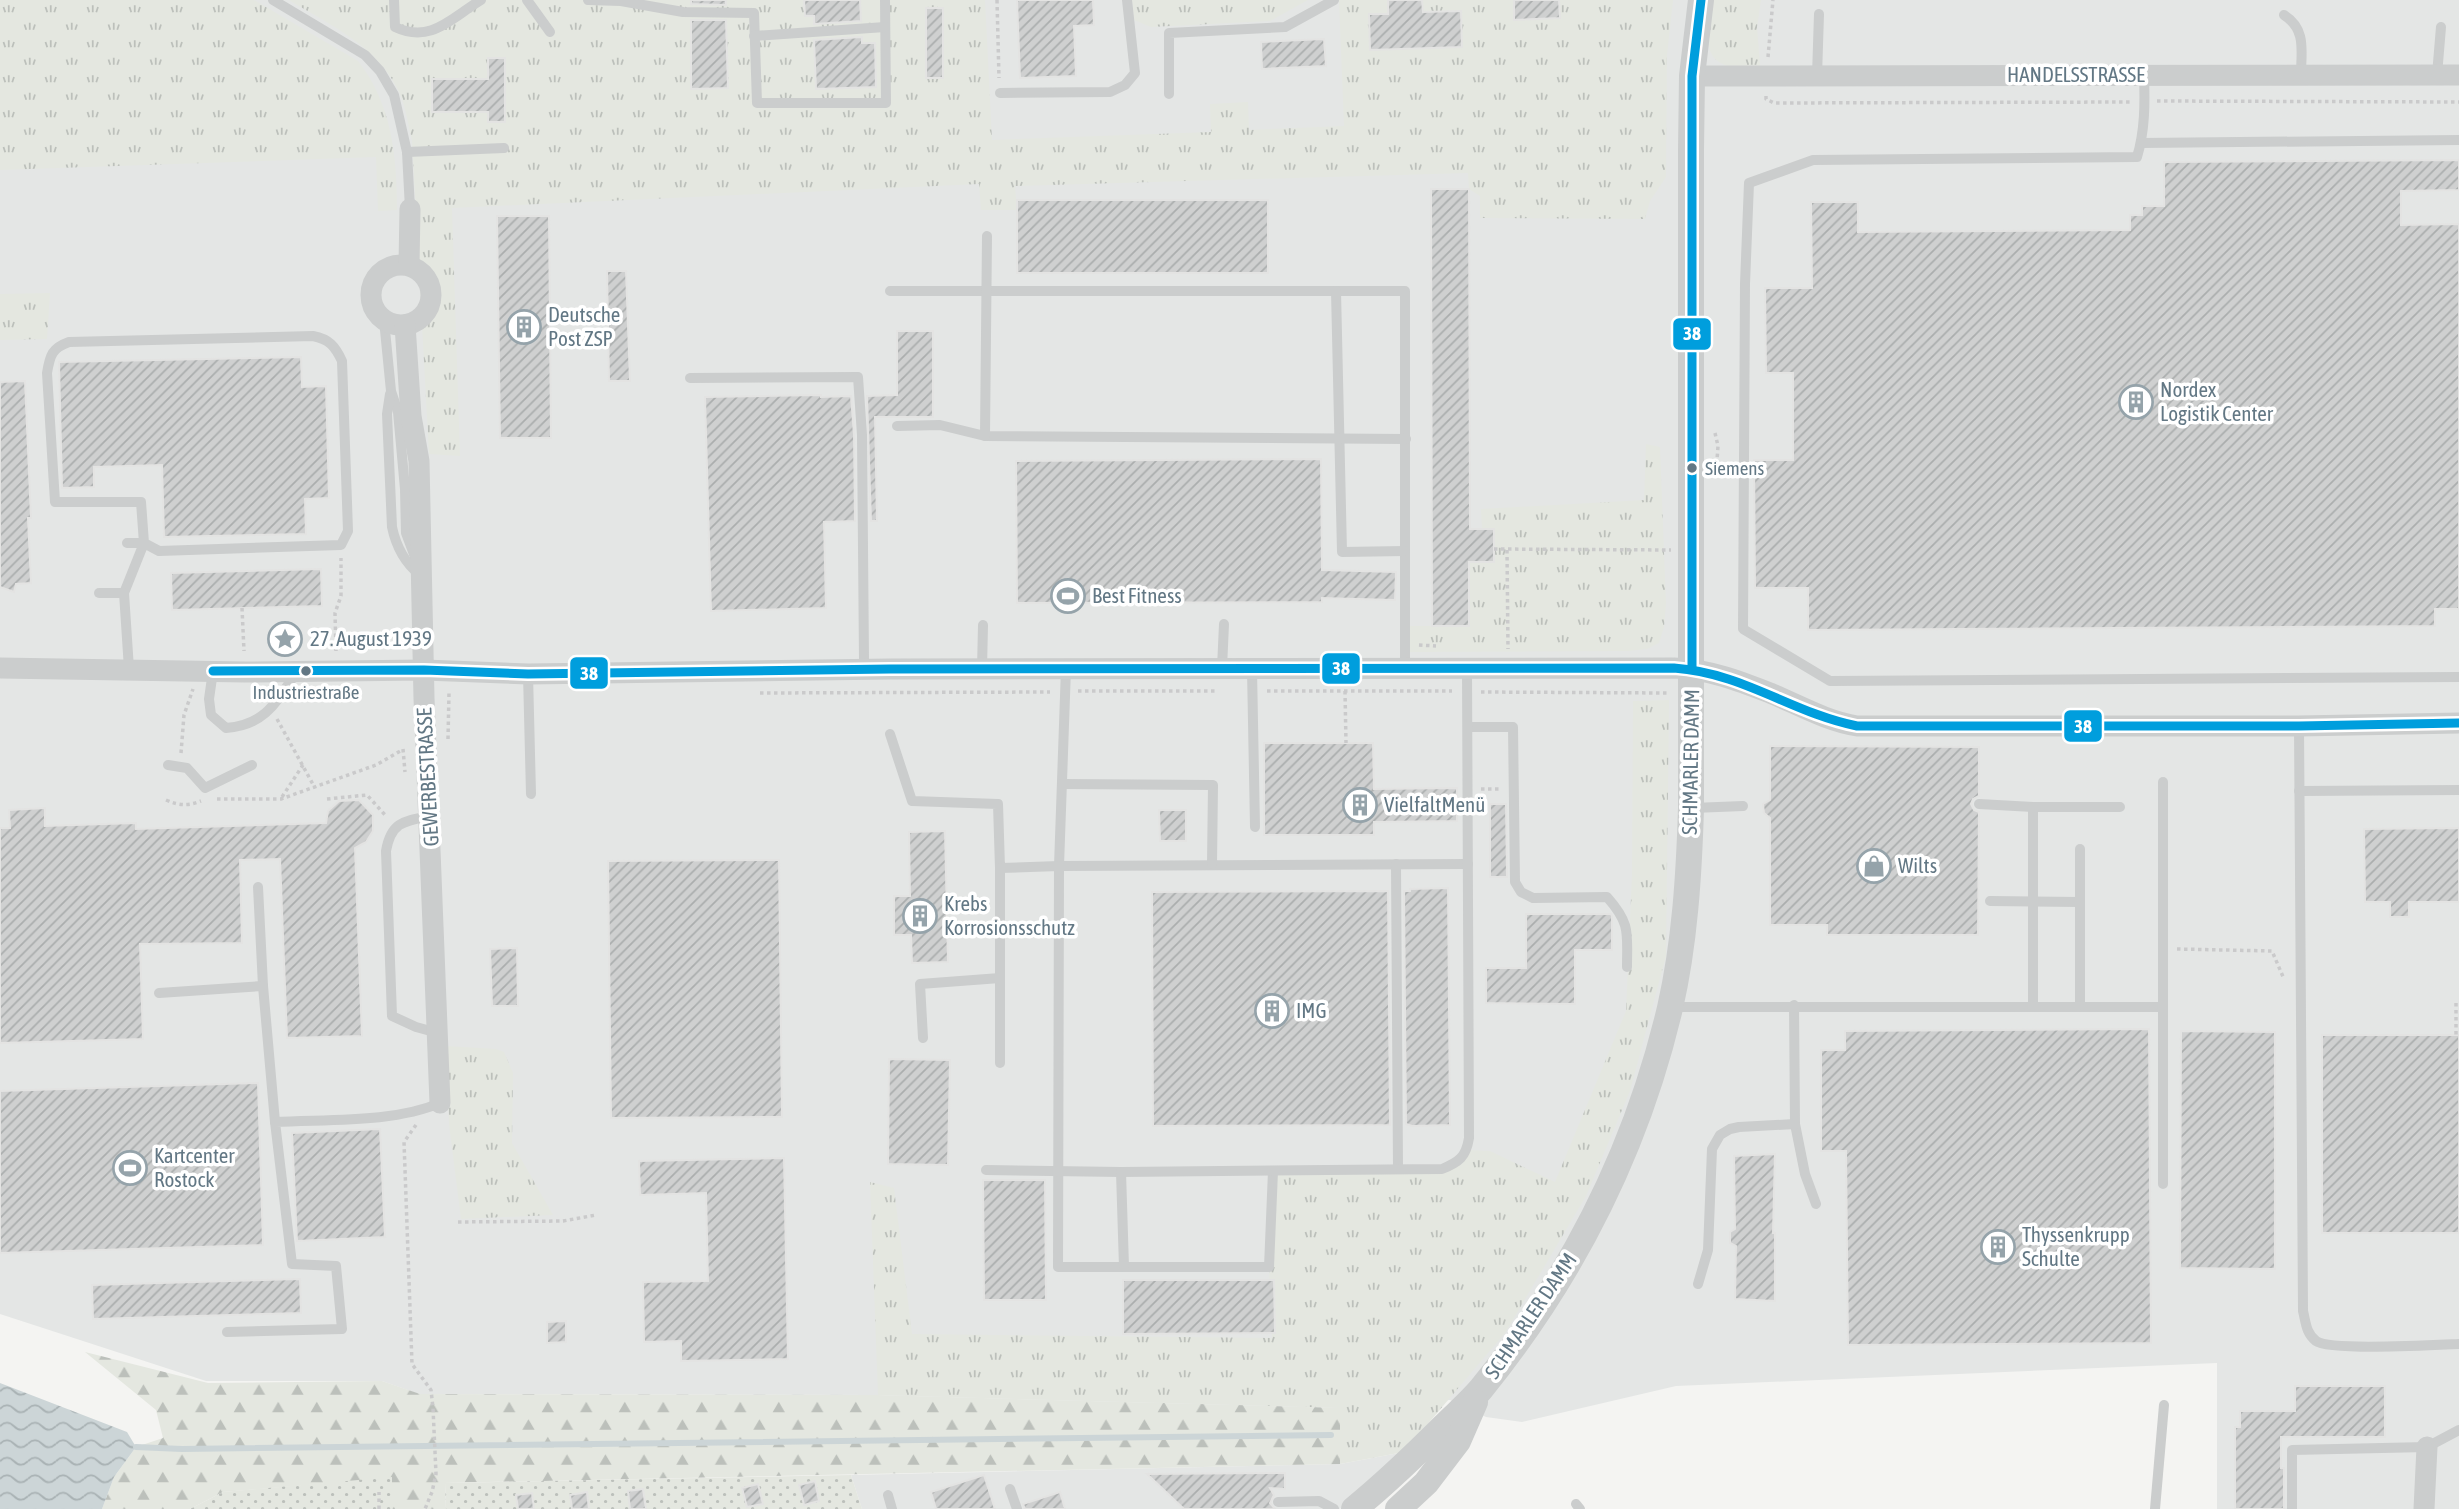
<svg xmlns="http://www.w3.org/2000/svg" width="2459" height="1509" viewBox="0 0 2459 1509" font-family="'Asap Condensed',sans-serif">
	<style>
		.built { fill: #e4e6e5 }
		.grass { fill: url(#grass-tufts) }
		.forest { fill: url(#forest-firs) }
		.garden { fill: url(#garden-dots) }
		.water { fill: url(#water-waves) }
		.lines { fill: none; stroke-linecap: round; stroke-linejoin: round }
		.stream { stroke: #ccd5d7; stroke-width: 6 }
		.building { fill: url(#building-hatch); stroke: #e3e3e2; stroke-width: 2 }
		.path { stroke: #cacacb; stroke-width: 3.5; stroke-dasharray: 3.5 3.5; stroke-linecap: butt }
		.service { stroke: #cbcdcd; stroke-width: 10 }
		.minor { stroke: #cbcdcd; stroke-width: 21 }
		.tertiary { stroke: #cbcdcd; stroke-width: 26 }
		.bus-1-casing { stroke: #fff; stroke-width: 14 }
		.bus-1 { stroke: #009edd; stroke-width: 9 }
		.bus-dot { fill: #627784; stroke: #fff; stroke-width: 2.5 }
		.labels { text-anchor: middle; stroke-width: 7; stroke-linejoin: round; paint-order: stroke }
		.bus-label { font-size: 19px; fill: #627784; stroke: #fff; text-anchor: start }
		.street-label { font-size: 21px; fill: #627784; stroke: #fff }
		.poi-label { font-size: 21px; fill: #627784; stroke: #fff; text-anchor: start }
		.line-badge { stroke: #fff; stroke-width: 2.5 }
		.badge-label { font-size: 19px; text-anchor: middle; font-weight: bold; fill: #fff }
	</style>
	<defs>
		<pattern id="grass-tufts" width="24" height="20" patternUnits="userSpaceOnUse" patternTransform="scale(1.75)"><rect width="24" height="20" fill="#e4e7e0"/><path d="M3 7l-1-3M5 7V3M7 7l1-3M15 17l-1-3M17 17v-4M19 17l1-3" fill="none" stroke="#bcc0bb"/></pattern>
		<pattern id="forest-firs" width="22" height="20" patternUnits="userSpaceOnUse" patternTransform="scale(1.75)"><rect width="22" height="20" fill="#e4e7e0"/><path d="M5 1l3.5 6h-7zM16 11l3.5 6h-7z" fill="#bcc0bb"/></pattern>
		<pattern id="garden-dots" width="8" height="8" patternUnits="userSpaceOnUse" patternTransform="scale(1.75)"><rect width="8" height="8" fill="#e4e7e0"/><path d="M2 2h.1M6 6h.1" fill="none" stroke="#bcc0bb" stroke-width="1.8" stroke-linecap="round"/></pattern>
		<pattern id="water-waves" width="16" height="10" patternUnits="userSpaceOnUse" patternTransform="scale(1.75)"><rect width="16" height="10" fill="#ccd5d7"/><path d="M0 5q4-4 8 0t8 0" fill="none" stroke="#a9b2b4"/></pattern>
		<pattern id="building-hatch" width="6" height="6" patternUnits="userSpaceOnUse" patternTransform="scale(1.75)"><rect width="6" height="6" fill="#cfd0d0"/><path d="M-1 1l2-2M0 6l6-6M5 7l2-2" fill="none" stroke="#abaeae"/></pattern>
	</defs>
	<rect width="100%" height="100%" fill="#f4f4f2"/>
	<g class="built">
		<path d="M0,0H2459V1509H2217V1363L1676,1386L1522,1422L1486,1417L1450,1400L1340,1408L878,1395L419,1394L382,1381H206L0,1314Z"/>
		<path d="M1404,1452L1340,1509H862L851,1475L1340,1464Z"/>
	</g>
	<g class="grass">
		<path d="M0,0H254L358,61C392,104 397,157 397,210L378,211L376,157L0,170Z"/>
		<path d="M289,0H985L992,140L1211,132L1210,104L1248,102L1249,130L1344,126L1339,0H1673L1667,55L1666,177L1650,201L1645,219L1480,218V196L1469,189L1468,173L1015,186L1017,210H981L979,184L452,208L460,456L429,454L412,140C408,125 406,107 399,92C378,46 330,25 289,0Z"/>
		<path d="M1132,0H1308L1270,21L1151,27L1134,20Z"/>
		<path d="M1713,0H1761L1757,27L1760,65L1756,70C1698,67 1707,47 1713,0Z"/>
		<path d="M50,293L47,339L0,340V294Z"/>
		<path d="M1646,444L1660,447L1666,604L1664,627L1659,643L1647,649L1628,651L1410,652L1409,626H1469V551H1473V562H1494L1493,529H1482L1481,509L1644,500Z"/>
		<path d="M1669,700L1666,956L1630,1091L1586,1196L1505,1333L1404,1452L1340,1464V1408L878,1395L870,1182L894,1188L912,1334L1272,1338L1269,1267L1273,1171L1442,1169L1467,1150L1490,1151L1555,1182L1626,1011L1632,875L1633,701Z"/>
		<path d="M446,1046L496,1049L504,1052L513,1073L512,1143L553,1215L461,1219L449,1124Z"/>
	</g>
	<path class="forest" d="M85,1352L208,1383L382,1381L420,1394L878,1395L1340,1408V1464L445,1483L446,1509H392V1478L223,1492L190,1509H102L114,1477L136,1447L163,1438L156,1410Z"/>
	<g class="garden">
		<path d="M851,1475L862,1509H446L445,1483Z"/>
		<path d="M392,1477V1509H190L223,1492Z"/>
	</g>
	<path class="water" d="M0,1383L127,1432L136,1447L114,1477L102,1509H0Z"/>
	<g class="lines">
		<path class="stream" d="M136,1447L182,1449L1331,1435"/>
	</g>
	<g class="building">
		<path d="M691,0H726V5L691,4Z"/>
		<path d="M804,0H860L861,21L814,24V16H805Z"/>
		<path d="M1017,0H1093L1094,25L1074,26L1076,76L1020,78Z"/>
		<path d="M1388,0H1422L1423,12L1461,11L1462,47L1370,50L1369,14H1388Z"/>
		<path d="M1514,0H1559L1560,18L1514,20Z"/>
		<rect x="926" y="8" width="17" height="70"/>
		<path d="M691,20H726L728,88L691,89Z"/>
		<path d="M862,37V43H875L876,87L816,89L814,40Z"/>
		<path d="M1324,39L1326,66L1262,69L1261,42Z"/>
		<path d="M488,58H505V122H488V112H432V79H488Z"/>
		<path d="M2459,160V190L2401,191V225L2459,224V609H2435V626L1808,630V588H1755L1754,460H1793V373H1766L1765,288H1812L1811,202H1858V232L2130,230V215H2142V206H2164V162Z"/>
		<path d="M1431,189H1469L1470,529H1494V562H1469V626H1432Z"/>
		<rect x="1017" y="200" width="251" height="73"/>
		<path d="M497,216H549L551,438H500Z"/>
		<path d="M607,271H626L630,381H609Z"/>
		<path d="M897,331H933V417H875L877,521H871L867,396L897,395Z"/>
		<path d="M301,357L302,387L326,386L329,498L305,499L306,534L164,537L162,465L94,467V487L62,488L59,362Z"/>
		<path d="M25,381L31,518H28L31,583L16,584L14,592L0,587V382Z"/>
		<path d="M821,395V397L851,396L854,435L855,521L824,522L826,608L711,611L705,397Z"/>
		<path d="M1321,459L1322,570L1396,572L1395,600L1322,598V602L1017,603L1016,461Z"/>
		<path d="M321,569L322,606L172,610L171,573Z"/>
		<path d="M1264,743H1373L1374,789L1457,788V821L1374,822V835H1264Z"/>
		<path d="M1770,746L1979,747V796L1973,799L1971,804L1974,810L1979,812L1978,935H1827V925H1770V818L1764,813L1763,804L1770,800Z"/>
		<path d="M359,800L373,815V831L366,842L355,848L362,1036L287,1038L280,859L240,860L242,943L140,944L143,1039L0,1043V828H10L9,810L45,808V826L136,823V829L326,823L328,811L339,801Z"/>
		<path d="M1490,804H1506L1507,877H1490Z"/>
		<path d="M1159,810H1186V841H1160Z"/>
		<path d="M2459,828V902H2409V917H2390V902H2365L2364,829Z"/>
		<path d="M945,831L948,962L912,963L911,935H894V896H910L909,832Z"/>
		<path d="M779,860L782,1117L611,1118L608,861Z"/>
		<path d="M1448,888L1450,1125L1412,1126L1406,1124L1404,891H1410V889Z"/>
		<path d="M1388,891L1390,1125L1153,1126L1152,892Z"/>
		<path d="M1526,914H1611L1612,916V950H1575V1004L1486,1003V968H1526Z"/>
		<path d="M517,948L518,1006H492L490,949Z"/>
		<path d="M2149,1029L2151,1343L1848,1345L1846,1151H1821V1050H1845V1031Z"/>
		<path d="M2181,1031L2275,1032V1269L2180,1268Z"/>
		<rect x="2322" y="1035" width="137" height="198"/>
		<path d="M889,1059L950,1060L948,1165L888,1164Z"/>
		<path d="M258,1083L263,1245L0,1253V1091Z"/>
		<path d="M380,1129L385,1237L297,1241L292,1133Z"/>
		<path d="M1775,1154L1773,1233H1775V1301L1735,1299L1736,1246L1730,1243V1232L1735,1229L1734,1156Z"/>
		<path d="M784,1158L788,1359L681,1361V1341L644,1342L643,1282L708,1281L706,1193L640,1195L639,1161Z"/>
		<path d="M983,1180H1045L1046,1300H984Z"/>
		<path d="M300,1279L301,1313L93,1319L92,1285Z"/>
		<path d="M1123,1280H1274L1275,1333L1123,1334Z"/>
		<path d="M566,1321V1342L547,1343V1322Z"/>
		<path d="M2295,1386H2385V1437H2281V1468H2284V1509H2235V1427H2240V1411H2295Z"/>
		<path d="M1285,1473V1489L1270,1488L1274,1495L1270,1503L1275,1509H1184L1147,1474Z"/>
		<path d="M984,1475L995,1509H936L931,1492Z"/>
		<path d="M815,1481L819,1501L804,1505L799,1485Z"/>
		<path d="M758,1484L763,1504L747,1507L742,1488Z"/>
		<path d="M643,1489L646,1509H630L628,1491Z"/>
		<path d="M587,1492L589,1509H572L570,1495Z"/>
		<path d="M1060,1492L1065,1509H1025L1023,1504Z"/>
		<path d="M532,1493L534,1509H518L516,1495Z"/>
	</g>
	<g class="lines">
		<g class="path">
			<path d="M997,0L999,78"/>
			<path d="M1768,57L1773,0"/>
			<path d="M1766,96V99L1774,103L2131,102"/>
			<path d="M2157,101L2459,102"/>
			<path d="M1715,433L1718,446L1716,474"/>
			<path d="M1494,549L1671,550"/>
			<path d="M1507,550L1508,649"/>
			<path d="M242,608L244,651"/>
			<path d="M1419,645L1436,646"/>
			<path d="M336,651L335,613L341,596V558"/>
			<path d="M1078,691H1218"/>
			<path d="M1267,691H1452"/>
			<path d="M1345,691L1346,743"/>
			<path d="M1481,692L1669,693"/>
			<path d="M760,693L1050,692"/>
			<path d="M277,719L315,788"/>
			<path d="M448,739L449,693H451"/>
			<path d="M403,749L405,772"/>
			<path d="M181,753L184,715L193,689"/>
			<path d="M1481,789H1502"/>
			<path d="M282,797L303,765"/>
			<path d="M217,799H281L376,765L402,750"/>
			<path d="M327,799L367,795L386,816"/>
			<path d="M166,800C180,806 188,806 201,801"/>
			<path d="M2177,949L2272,951L2284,979"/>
			<path d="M2456,1003V1035"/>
			<path d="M416,1125L404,1142L412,1364L431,1390L433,1408L436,1474L432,1492L425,1509"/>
			<path d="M458,1222L563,1221L596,1215"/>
			<path d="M379,1509V1492"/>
		</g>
		<g class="service">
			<path d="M273,0L365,55L380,71L394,95L407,152L410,209"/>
			<path d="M394,0L395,27C431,44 451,18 481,0"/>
			<path d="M527,0L550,32"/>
			<path d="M588,0L621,1L683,12L754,13L757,103H886L885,0"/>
			<path d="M2284,15C2307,30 2301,51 2301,75"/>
			<path d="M754,36L885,27"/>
			<path d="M2144,75C2145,103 2145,131 2137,157L1813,160L1749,183L1745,284L1743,629L1830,681L2459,677"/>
			<path d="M2437,75L2441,27"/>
			<path d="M1817,76L1819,14"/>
			<path d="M1000,93L1110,92L1125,85L1135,73L1127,0"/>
			<path d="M1169,94V33L1285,27L1334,0"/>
			<path d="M2141,143L2459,140"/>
			<path d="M407,152L504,148"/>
			<path d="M890,291H1405V668"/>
			<path d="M1336,291L1342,552L1405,551"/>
			<path d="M384,320L391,391L398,412L405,489L406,533L415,557"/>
			<path d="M690,378L858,377L862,435L864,660"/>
			<path d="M390,394L387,414L392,527C396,546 405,563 420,575"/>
			<path d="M897,426L940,425L985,436L1406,439"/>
			<path d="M985,436L987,236"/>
			<path d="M127,543H144L159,551L341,545L348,531L342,361C335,346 329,339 313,336L69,342C52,348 50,355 47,373L55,502H141L144,543L124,593L129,669"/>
			<path d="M99,593H124"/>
			<path d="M1066,668L1059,866L1468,864"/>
			<path d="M1222,668L1224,624"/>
			<path d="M982,669L983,625"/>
			<path d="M1252,669L1255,827"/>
			<path d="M213,671L209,699L211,715L226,728C266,725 277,701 297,671"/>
			<path d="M528,674L531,794"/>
			<path d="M2299,726L2303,1311C2306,1323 2306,1333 2316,1341C2329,1351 2436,1345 2459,1344"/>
			<path d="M1468,727H1513L1515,882L1521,892L1533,898L1607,897C1631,924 1627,933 1627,967"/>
			<path d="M890,734L912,801L998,804L1000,868L1059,866L1058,1267H1269L1273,1171"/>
			<path d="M168,765L187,768L205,788L252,765"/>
			<path d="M1062,784L1213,785L1212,864"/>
			<path d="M2299,791L2459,790"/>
			<path d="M1979,804L2033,807"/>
			<path d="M1693,808L1743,806"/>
			<path d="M430,816C404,821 391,822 386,851L392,1016L416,1027L438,1033"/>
			<path d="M1396,864L1398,1169"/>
			<path d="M258,887L263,986L275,1122"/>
			<path d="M1990,901L2080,902"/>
			<path d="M159,993L263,986"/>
			<path d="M1794,1005L1795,1124L1805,1174L1816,1204"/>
			<path d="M2033,1006V807H2120"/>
			<path d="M2080,1006V849"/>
			<path d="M1670,1007H2163V1184"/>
			<path d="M2163,1007V782"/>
			<path d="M923,1038L920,984L1000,978"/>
			<path d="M1000,1063V868"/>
			<path d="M986,1170L1121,1172L1442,1169C1459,1162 1466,1157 1469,1138L1467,669"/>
			<path d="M1121,1172L1124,1267"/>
			<path d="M1698,1284L1708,1250L1712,1149L1720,1135L1730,1129L1739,1127L1795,1124"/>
			<path d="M227,1332L342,1329L336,1266L292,1264L275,1122C327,1119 393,1123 440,1103"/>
			<path d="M1010,1489L1017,1509"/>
			<path d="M888,1495L892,1509"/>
			<path d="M1278,1502L1319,1501L1334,1509"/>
			<path d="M1576,1504L1580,1509"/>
			<path d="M2155,1509L2164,1405"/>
			<path d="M2292,1509V1450L2427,1447L2459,1430"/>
		</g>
		<g class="minor">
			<path d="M1692,76L2459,75"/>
			<circle cx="401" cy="295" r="30"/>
			<path d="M409,265L410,209"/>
			<path d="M405,325L411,416L419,461L424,698L440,1103"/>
			<path d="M0,668L245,672L424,670L528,674L890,669L1674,668C1708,669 1739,681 1770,693C1799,705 1826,721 1857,726H2299L2459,723"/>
			<path d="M2424,1509L2427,1447"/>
		</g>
		<g class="tertiary">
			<path d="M1354,1509C1386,1483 1415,1455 1444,1426C1456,1414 1470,1402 1481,1389C1572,1277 1637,1148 1670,1008C1685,942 1689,874 1691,808V150L1692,76L1701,0"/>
			<path d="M1398,1509L1426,1483L1458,1441L1475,1402"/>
		</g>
		<g class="bus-1-casing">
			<g id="bus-1">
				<path d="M1692,668V76L1701,0"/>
				<path d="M213,671L424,670L528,674L890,669L1674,668C1744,673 1792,713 1857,726H2299L2459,723"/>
			</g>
		</g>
		<use href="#bus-1" class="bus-1"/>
	</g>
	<defs>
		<g id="building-ring" transform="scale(1.75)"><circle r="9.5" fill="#fff" stroke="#95a3aa" stroke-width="1.5"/><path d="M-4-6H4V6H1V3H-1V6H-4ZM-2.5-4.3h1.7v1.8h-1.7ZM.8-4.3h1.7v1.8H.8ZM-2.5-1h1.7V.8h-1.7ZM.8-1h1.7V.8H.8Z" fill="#95a3aa"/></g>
		<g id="stadium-ring" transform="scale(1.75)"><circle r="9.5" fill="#fff" stroke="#95a3aa" stroke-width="1.5"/><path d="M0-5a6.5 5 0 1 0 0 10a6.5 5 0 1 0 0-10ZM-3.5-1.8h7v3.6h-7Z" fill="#95a3aa"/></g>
		<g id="sight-ring" transform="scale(1.75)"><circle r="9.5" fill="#fff" stroke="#95a3aa" stroke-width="1.5"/><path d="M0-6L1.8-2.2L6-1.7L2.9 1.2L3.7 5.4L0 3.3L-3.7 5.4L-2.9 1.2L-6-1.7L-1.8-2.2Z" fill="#95a3aa"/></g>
		<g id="shop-ring" transform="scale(1.75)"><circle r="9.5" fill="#fff" stroke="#95a3aa" stroke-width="1.5"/><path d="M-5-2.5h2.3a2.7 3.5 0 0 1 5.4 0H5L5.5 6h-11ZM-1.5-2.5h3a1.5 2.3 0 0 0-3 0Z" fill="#95a3aa"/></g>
	</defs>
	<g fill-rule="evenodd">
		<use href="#building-ring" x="524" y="327"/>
		<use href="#building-ring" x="2136" y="402"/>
		<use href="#stadium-ring" x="1068" y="596"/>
		<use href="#sight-ring" x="285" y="639"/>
		<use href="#building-ring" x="1360" y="805"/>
		<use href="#shop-ring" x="1874" y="866"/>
		<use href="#building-ring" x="920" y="916"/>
		<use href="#building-ring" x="1272" y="1011"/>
		<use href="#stadium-ring" x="130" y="1168"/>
		<use href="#building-ring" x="1998" y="1247"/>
	</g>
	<g class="bus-dot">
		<circle cx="1692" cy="468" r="6"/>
		<circle cx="306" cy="671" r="6"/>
	</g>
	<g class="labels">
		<g class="bus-label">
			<text x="1705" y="475">Siemens</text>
			<text x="306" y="699" text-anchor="middle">Industriestraße</text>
		</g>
		<g class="street-label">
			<text x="2076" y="82">HANDELSSTRASSE</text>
			<text transform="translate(1691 762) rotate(-89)" y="7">SCHMARLER DAMM</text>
			<text transform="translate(428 777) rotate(-93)" y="7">GEWERBESTRASSE</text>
			<text transform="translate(1531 1316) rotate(-56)" y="7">SCHMARLER DAMM</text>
		</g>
		<g class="poi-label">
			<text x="548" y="322">Deutsche<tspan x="548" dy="24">Post ZSP</tspan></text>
			<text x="2160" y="397">Nordex<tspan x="2160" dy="24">Logistik Center</tspan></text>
			<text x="1092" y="603">Best Fitness</text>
			<text x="310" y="646">27. August 1939</text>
			<text x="1384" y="812">VielfaltMenü</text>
			<text x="1898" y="873">Wilts</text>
			<text x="944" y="911">Krebs<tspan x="944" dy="24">Korrosionsschutz</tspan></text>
			<text x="1296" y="1018">IMG</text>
			<text x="154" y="1163">Kartcenter<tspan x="154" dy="24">Rostock</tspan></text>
			<text x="2022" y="1242">Thyssenkrupp<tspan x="2022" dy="24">Schulte</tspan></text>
		</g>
	</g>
	<g class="line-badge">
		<rect x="1672" y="317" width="40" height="34" rx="7" fill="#009edd"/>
		<rect x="1321" y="652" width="40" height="33" rx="7" fill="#009edd"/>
		<rect x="569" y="656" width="40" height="34" rx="7" fill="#009edd"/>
		<rect x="2063" y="709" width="40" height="34" rx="7" fill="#009edd"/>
	</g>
	<g class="badge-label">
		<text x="1692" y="340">38</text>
		<text x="1341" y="675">38</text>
		<text x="589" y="680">38</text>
		<text x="2083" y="733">38</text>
	</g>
</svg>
